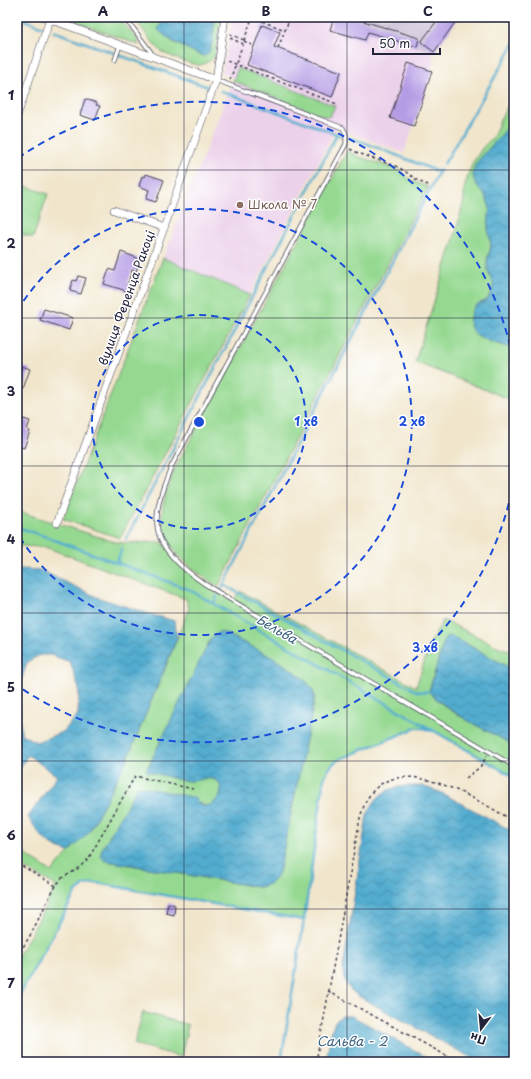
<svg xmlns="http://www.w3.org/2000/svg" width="531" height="1079" viewBox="0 0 531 1079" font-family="'Playpen Sans',sans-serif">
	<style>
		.built { fill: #ecd1ea }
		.industrial { fill: #cbbfd5 }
		.green { fill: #95d991; stroke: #5c7e66; fill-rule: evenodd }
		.water { fill: url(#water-waves); stroke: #3a6785; fill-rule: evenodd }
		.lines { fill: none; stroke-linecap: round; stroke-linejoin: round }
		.stream { stroke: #52accf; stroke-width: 2.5 }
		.building { fill: #b59de5 }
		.service-casing { stroke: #413f51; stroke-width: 5 }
		.minor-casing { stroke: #413f51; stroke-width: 8 }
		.path { stroke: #413f51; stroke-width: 1.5; stroke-dasharray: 3 3; stroke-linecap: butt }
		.service { stroke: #fff; stroke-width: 3.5 }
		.minor { stroke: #fff; stroke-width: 7 }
		.grid { fill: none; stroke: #22223b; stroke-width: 1; stroke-opacity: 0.55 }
		.ring { fill: none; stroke: #1d4ed8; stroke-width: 2; stroke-dasharray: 7 5 }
		.education-dot { fill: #8d6e63; stroke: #fff; stroke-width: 1.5 }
		.labels { text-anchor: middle; stroke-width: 3; stroke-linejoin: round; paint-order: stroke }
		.education-label { font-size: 12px; fill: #785e54; stroke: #fff; text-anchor: start }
		.street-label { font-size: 12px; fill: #22223b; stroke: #fff }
		.water-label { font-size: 13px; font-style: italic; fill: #38607e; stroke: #fff }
		.centre { fill: #1d4ed8; stroke: #fff; stroke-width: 2 }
		.ring-label { font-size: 12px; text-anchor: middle; font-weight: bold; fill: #1d4ed8; stroke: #fff; stroke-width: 3; stroke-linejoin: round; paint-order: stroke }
		.neatline { fill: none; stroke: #22223b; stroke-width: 1.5 }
		.grid-label { font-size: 13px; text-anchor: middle; font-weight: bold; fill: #22223b }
	</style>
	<defs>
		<pattern id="water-waves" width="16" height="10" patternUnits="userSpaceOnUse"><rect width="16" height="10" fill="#52accf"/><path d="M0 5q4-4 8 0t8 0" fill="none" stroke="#448ca9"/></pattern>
	</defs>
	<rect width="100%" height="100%" fill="#fff"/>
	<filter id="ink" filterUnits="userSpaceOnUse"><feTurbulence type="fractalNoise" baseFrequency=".025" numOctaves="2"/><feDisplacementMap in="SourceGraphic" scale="8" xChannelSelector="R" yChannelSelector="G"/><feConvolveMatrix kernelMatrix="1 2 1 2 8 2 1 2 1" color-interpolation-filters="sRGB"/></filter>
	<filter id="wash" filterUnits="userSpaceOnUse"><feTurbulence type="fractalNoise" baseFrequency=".012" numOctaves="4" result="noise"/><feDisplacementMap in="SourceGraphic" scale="16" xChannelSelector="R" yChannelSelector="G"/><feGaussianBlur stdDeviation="0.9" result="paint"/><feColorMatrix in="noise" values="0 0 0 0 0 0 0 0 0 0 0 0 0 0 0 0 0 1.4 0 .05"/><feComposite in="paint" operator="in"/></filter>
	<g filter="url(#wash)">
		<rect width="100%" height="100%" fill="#f1e6cc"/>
		<path class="built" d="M233,17H318L434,52L432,71L404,153L336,128L250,295L163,258L234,78L222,73Z"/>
		<path class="industrial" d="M318,17H459L434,52Z"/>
		<g class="green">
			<path d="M63,17H117L136,37L139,45Z"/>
			<path d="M133,17H193L192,22L186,21L167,37L173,42L200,55L209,52L215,17H221L215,56C211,60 204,65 199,65C192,65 166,55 161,51C152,43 141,27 133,17Z"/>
			<path d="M238,68L335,106L330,116L326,117L233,81Z"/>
			<path d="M514,94V122L510,125L476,183L484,194L490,206V213L488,227L491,247L487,259V264L490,276L493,280L494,285L488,298L486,301L476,305L471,313L477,335L514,349V401L415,362L456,232L464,199V189L469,172L473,162L483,147L493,137L501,118Z"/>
			<path d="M347,151L357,156L395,169L402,172L412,181L428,187L218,587C196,571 164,551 162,521C161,504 168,486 174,470Z"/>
			<path d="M25,186L48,194L33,238L17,232V209Z"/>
			<path d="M163,258L250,295L120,538L63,519Z"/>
			<path d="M17,511L115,542L127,543L162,542L182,566L233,601L240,591L416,687L430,644L443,620L499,647L514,652V670L453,637L445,638L429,691C441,708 473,723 491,733C499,737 506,742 514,744V777L438,733C430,730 424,728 416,728L340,759L331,765L324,779L304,920L96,883L85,885L76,892L17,1000V957L31,934L56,886L17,863V849L52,872L69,852L89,832L127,760L144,718L163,674L189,608L186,599L45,547L17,546ZM225,633C247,645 303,669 313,691C315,696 314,701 313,706L279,872C275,879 267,886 258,887L107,861L103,860L196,798V800C215,821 237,775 204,779L203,656L211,638Z"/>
			<path d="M143,1012L188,1025L181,1057L134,1044Z"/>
		</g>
		<g class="water">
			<path d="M193,17H215C214,26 213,45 209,52C207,55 207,55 204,56C192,52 165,39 158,29C162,16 182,20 192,22Z"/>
			<path d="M514,122V189H511L510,194L514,206V349C503,345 476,340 471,328C468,321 470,308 478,304C481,302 486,302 488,299C489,298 491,293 491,293C497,279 488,278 487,265C487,258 490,253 491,247C491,240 488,233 488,226C488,218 491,212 489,205C484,186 465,184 477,162L510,125Z"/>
			<path d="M21,569L40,570L99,598L156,616L175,621L177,638L127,760L89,832L69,852C45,845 41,836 28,817L57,776L28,755L17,772V576ZM40,655H51L70,662L79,689L78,714L64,731L47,738L36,742L21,734L19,691L27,662Z"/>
			<path d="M219,632L225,633C247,645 303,669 313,691C315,696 314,701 313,706L279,872C275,881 268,886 258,887L107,861C100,858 100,855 102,849L138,786L196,798V800C197,801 200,804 200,805C209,809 220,800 221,791C222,785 217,779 210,778C205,778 196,781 189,781C175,780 160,774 146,771L211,638Z"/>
			<path d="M447,636L453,637L514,670V744L510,743C482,728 453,715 430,693V688L445,638Z"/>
			<path d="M405,786H422L440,792L514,832V1062H479L358,996C347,988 343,981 343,968L367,815C372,804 379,793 391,789C396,787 401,787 405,786Z"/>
			<path d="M342,1016H352L436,1062H326L330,1037L335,1021Z"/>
		</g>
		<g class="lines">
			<g class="stream">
				<path d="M17,17L43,27"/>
				<path d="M53,31L114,53"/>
				<path d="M119,55L208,87"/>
				<path d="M221,91L342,136"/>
				<path d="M350,138L363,142L439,172"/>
				<path d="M444,164L514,44"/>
				<path d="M17,527L41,535L188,589L514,777"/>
				<path d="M126,539L337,134"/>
				<path d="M117,562L122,548"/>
				<path d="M224,585L416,691L425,692L429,691"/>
				<path d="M221,590L440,170"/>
				<path d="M214,603L217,596"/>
				<path d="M17,1000L76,892L85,885L96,883L304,920"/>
				<path d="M281,1062L304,920L324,779C327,770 331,764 340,759L416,728H424L432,731"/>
			</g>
		</g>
		<g id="blocks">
			<g class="building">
				<path d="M334,17H350L419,38L417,47L368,32L365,40L330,30Z"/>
				<path d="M437,17H459L434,52L421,42L436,22Z"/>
				<path d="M262,25L280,32L274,47L341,72L332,97L247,65Z"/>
				<path d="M408,63L432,71L414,126L390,118Z"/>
				<path d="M85,99L97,103L96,105L100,106L95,120L80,115Z"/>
				<path d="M146,174L164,180L156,202L146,199L149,190L139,186L142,176L145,177Z"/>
				<path d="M121,252L140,259L136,272L132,270L128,283L132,285L130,292L104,284L109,269L115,271Z"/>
				<path d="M78,276L86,278L81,294L70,291L73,280L76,281Z"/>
				<path d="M44,309L73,318L69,330L40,320Z"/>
				<path d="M22,366L30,369L23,389L17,387V371L20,372Z"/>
				<path d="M17,417L30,421L27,430L30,431L24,448L17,446Z"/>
				<path d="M168,903L175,905L174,915L166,913Z"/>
			</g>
		</g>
	</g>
	<g filter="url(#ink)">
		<use href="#blocks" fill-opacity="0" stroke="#413f51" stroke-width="1"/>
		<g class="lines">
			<g class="service-casing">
				<g id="service">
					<path d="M122,17L133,28L153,55"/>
					<path d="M115,60L120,45"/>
					<path d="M216,80L343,128L346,134V144L171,467C164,485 156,504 157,524C158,553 193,577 216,591L514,766"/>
				</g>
			</g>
			<g class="minor-casing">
				<g id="minor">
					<path d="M44,17L216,80"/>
					<path d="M17,116L50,19"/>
					<path d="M114,210L164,228"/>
					<path d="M57,523L164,228L216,80L225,17"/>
				</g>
			</g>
			<g class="path">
				<path d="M251,17L285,30"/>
				<path d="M230,34L244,40"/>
				<path d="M230,38L243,44"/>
				<path d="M244,41L254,46"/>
				<path d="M278,48L289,20"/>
				<path d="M227,61L337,104"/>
				<path d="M230,80L252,18"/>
				<path d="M350,149L358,153L398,167L406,172L418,181L428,185"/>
				<path d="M466,778L480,767L487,756"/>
				<path d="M17,863L56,886"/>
				<path d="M17,957L31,934L51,894L58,883L62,878L76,870L84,863L90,856L135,776L193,789"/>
				<path d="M328,991L458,1062"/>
				<path d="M316,1062L360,818C363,807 367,796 376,788C411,756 481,803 514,821"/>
			</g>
			<use href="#service" class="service"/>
			<use href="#minor" class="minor"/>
		</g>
	</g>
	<path class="grid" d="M184,17V1062M347,17V1062M17,170H514M17,318H514M17,466H514M17,613H514M17,761H514M17,909H514"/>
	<g class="ring">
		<circle cx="199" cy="422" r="107"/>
		<path d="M17 311A213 213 0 1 1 17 533"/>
		<path d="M514 480A320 320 0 0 1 18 686M18 158A320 320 0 0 1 514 364"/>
	</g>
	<circle class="education-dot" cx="240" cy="205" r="4"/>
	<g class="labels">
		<g class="education-label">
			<text x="248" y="209">Школа № 7</text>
		</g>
		<g class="street-label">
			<text transform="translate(127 298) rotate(-70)" y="4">вулиця Ференца Ракоці</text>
		</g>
		<g class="water-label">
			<text transform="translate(277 629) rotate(30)" y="5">Бельва</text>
			<text x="352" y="1046">Сальва - 2</text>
		</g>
	</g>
	<circle cx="199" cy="422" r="6" class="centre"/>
	<g class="ring-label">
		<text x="306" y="426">1 хв</text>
		<text x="412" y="426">2 хв</text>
		<text x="425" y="652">3 хв</text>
	</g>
	<rect width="531" height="1079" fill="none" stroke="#fff" stroke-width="44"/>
	<g transform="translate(481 1029) rotate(196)" stroke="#ffffff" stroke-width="3" paint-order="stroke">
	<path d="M0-3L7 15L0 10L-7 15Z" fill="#22223b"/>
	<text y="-6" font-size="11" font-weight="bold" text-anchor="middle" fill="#22223b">Пн</text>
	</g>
	<path d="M373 48v6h67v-6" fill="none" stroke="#22223b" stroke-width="2"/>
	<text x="379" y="48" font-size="12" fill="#22223b" stroke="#ffffff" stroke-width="3" paint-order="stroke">50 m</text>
	<rect x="22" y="22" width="487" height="1035" class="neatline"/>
	<g class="grid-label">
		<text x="103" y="16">A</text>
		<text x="266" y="16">B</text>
		<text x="428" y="16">C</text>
		<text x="11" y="100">1</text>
		<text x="11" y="248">2</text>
		<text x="11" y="396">3</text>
		<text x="11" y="544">4</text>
		<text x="11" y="692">5</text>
		<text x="11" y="840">6</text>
		<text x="11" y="988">7</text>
	</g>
</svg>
